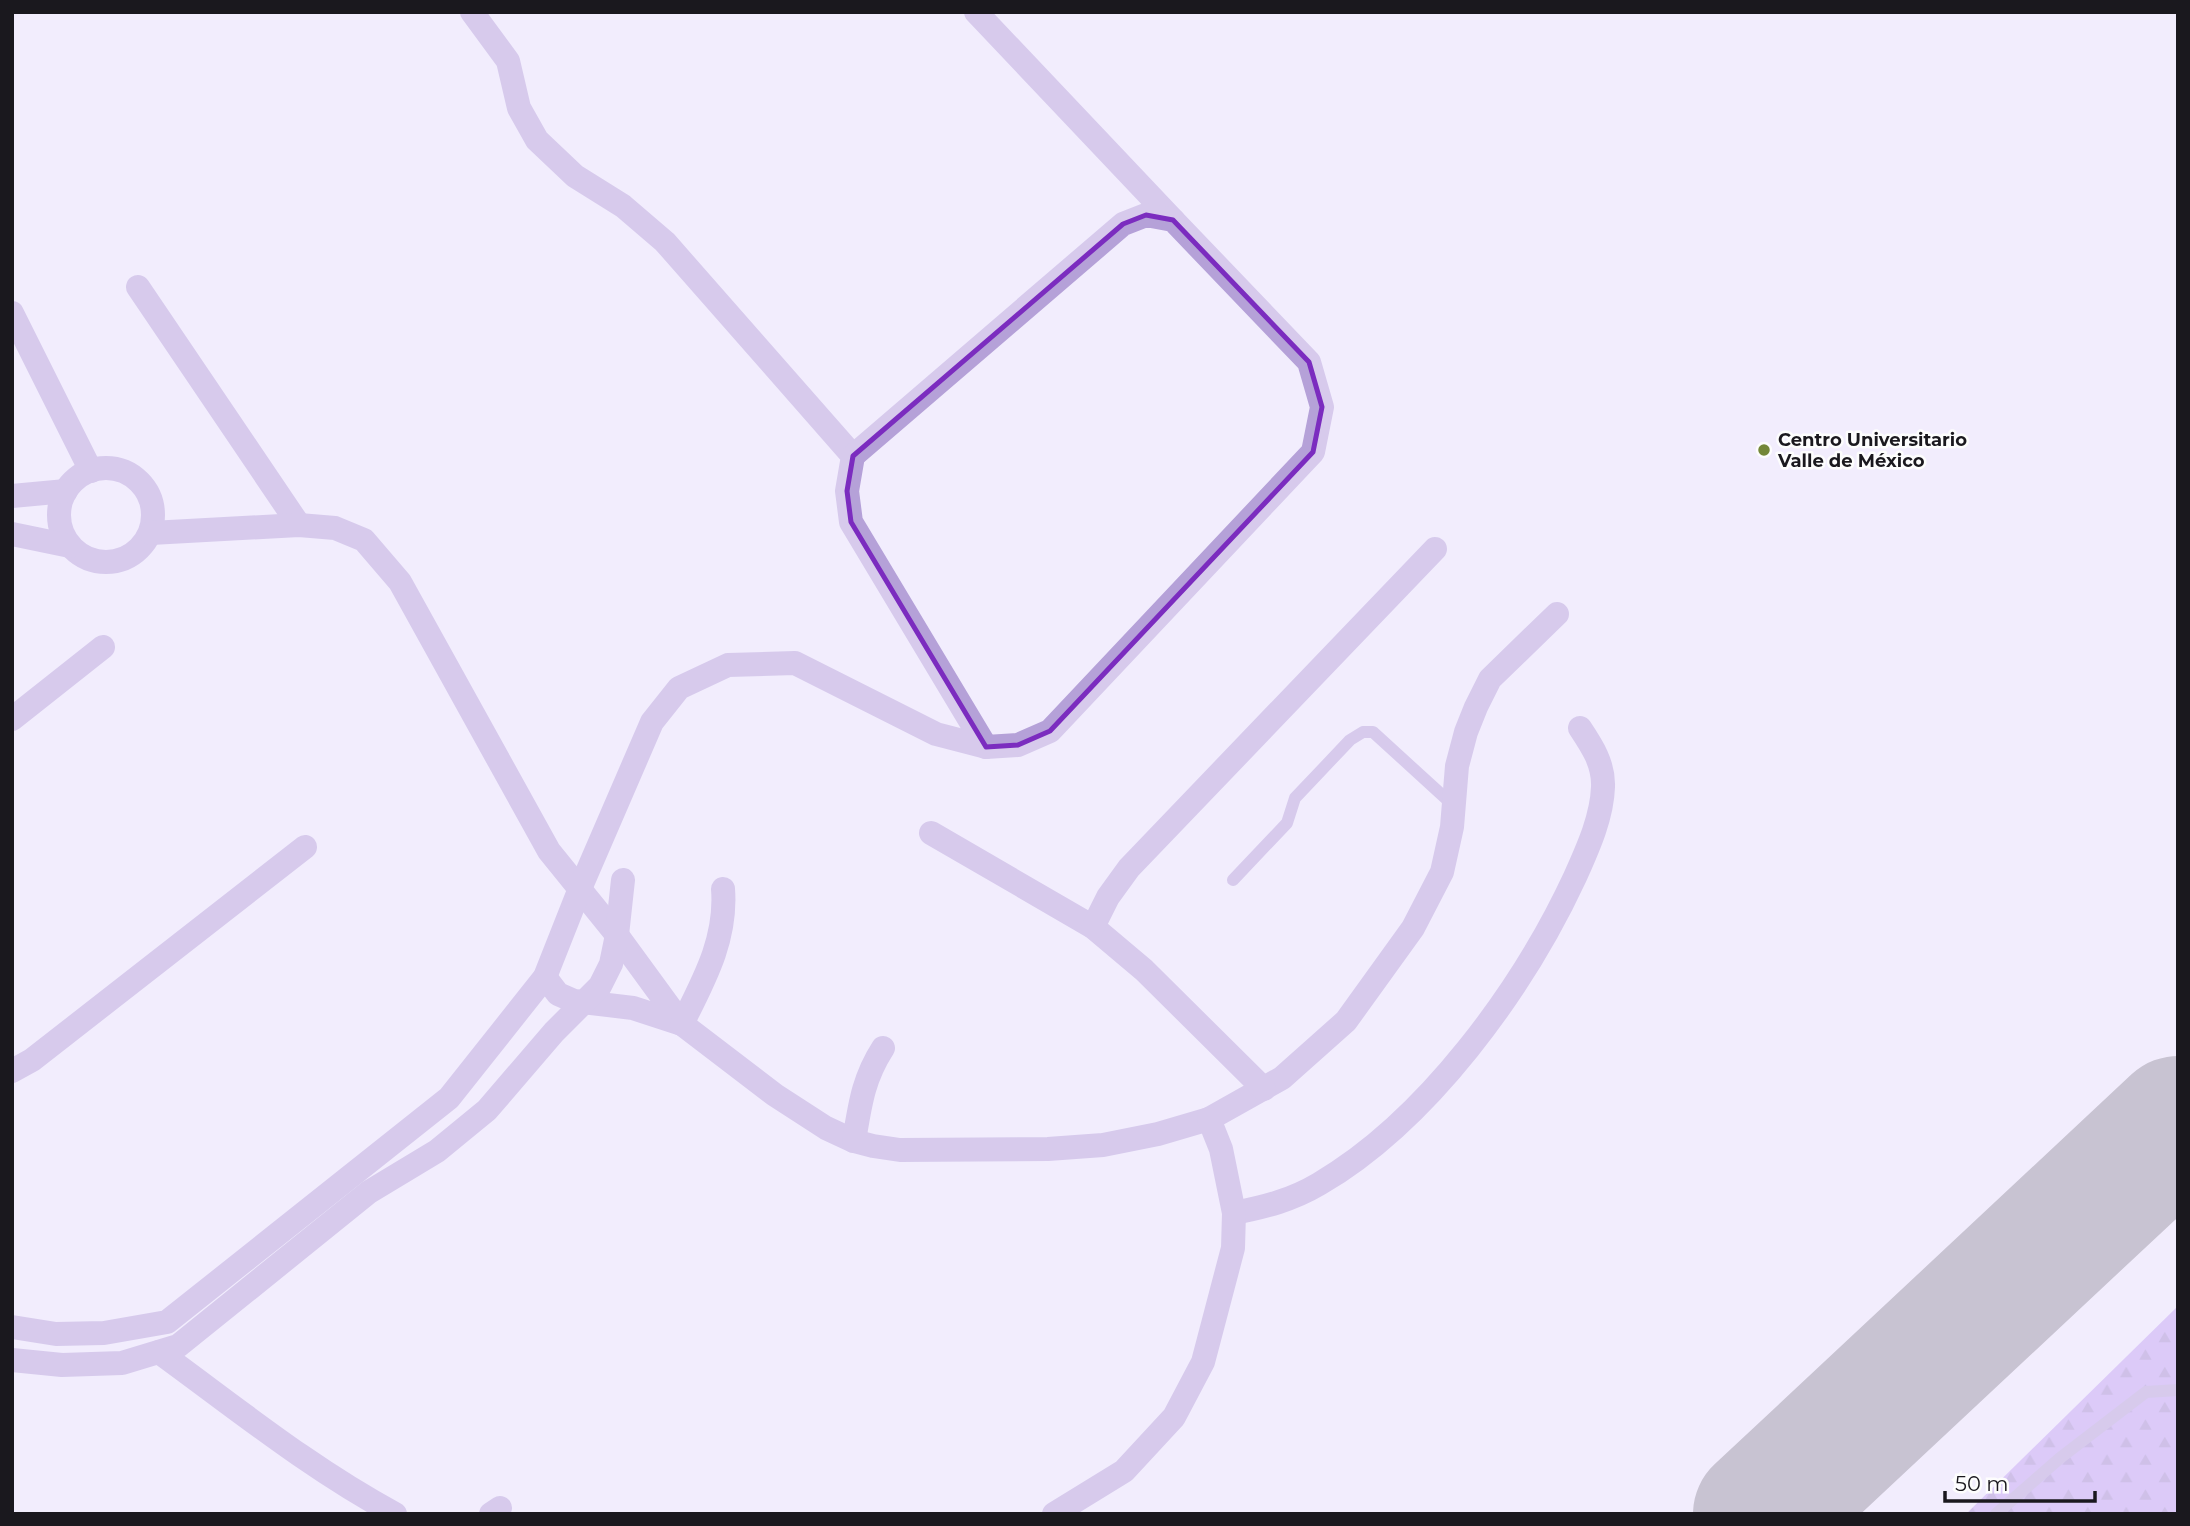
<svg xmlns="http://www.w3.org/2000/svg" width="2190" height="1526" viewBox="0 0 2190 1526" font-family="Montserrat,sans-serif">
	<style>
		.forest { fill: url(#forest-firs) }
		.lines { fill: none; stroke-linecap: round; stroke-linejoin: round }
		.runway { stroke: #95919d; stroke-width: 136 }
		.service { stroke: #b5a1d8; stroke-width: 12 }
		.minor { stroke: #b5a1d8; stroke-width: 24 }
		.marked { fill: none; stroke: #7b2cbf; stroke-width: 5; stroke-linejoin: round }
		.poi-dot { fill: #748738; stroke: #fdfdfd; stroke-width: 2.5 }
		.labels { text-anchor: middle; stroke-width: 5; stroke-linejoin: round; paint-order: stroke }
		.poi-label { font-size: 18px; font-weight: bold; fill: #1a181e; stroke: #fdfdfd; text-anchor: start }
	</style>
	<defs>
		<pattern id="forest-firs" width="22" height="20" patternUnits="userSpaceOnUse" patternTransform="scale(1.75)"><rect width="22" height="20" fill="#c0a0f2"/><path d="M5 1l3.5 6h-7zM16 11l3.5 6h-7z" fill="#a489cf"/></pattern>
	</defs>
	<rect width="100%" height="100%" fill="#f2edfd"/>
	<path class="forest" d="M2178,1306V1514H1966Z"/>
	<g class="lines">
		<path class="runway" d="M1761,1514L2178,1124"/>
		<g class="service">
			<path d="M1233,880L1287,823L1295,798L1350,740L1363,732H1373L1453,805"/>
			<path d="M1996,1514L2060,1458L2146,1392L2178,1390"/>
		</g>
		<g class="minor">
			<path d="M472,12L508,61L519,108L537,140L575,176L623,206L665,242L853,456L847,491L851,522L986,747"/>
			<path d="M976,12L1173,220"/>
			<path d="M138,287L299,525"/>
			<path d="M12,313L91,471"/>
			<circle cx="106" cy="515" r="47"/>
			<path d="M12,496L66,491"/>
			<path d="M151,533L299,525L335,528L364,540L400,582L549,851L617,935L682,1024L775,1095L826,1128L854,1141L873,1146L900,1150L1048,1149L1103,1145L1158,1134L1209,1119L1282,1078L1346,1021L1413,928L1442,872L1452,827L1457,766L1466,732L1476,707L1490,679L1557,614"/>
			<path d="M12,534L70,546"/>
			<path d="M12,719L103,647"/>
			<path d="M931,833L1093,927L1144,970L1264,1089"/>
			<path d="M1093,927L1108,897L1129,868L1435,549"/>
			<path d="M545,977L558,994L574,1001L633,1008L682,1024"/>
			<path d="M682,1024C704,980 727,939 723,889"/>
			<path d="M12,1071L32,1060L305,847"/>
			<path d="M854,1141C860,1105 863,1079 883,1048"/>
			<path d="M1234,1213C1265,1207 1292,1200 1319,1184C1427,1121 1523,989 1575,877C1587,850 1602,818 1603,787C1604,764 1592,746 1580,728"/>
			<path d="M12,1327L56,1334L104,1333L167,1322L449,1098L545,977L579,891L652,722L679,688L728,665L795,663L936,734L986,747L1018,745L1050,731L1313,452L1322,407L1309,362L1173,220L1146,215L1123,224L853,456"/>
			<path d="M159,1352C236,1408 311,1469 395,1514"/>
			<path d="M12,1360L62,1365L122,1363L178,1346L369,1192L437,1151L487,1110L554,1032L600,986L611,964L617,935L623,880"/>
			<path d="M491,1514L500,1508"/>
			<path d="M1054,1514L1124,1471L1174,1417L1203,1362L1233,1248L1234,1213L1221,1149L1209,1119"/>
		</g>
	</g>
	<path d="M0 0H2190V1526H0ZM1146,215L1173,220L1309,362L1322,407L1313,452L1050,731L1018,745L986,747L851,522L847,491L853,456L1123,224Z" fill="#f2edfd" fill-opacity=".55" fill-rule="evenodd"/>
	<path class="marked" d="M1146,215L1173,220L1309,362L1322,407L1313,452L1050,731L1018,745L986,747L851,522L847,491L853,456L1123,224Z"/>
	<circle class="poi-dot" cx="1764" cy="450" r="7"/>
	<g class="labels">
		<g class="poi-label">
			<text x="1778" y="446">Centro Universitario<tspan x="1778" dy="21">Valle de México</tspan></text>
		</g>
	</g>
	<rect width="2190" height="1526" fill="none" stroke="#1a181e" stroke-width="28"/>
	<path d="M1945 1491v10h150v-10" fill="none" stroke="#1a181e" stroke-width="3.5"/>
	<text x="1955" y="1491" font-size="21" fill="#1a181e" stroke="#fdfdfd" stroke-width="5" paint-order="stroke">50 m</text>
</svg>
